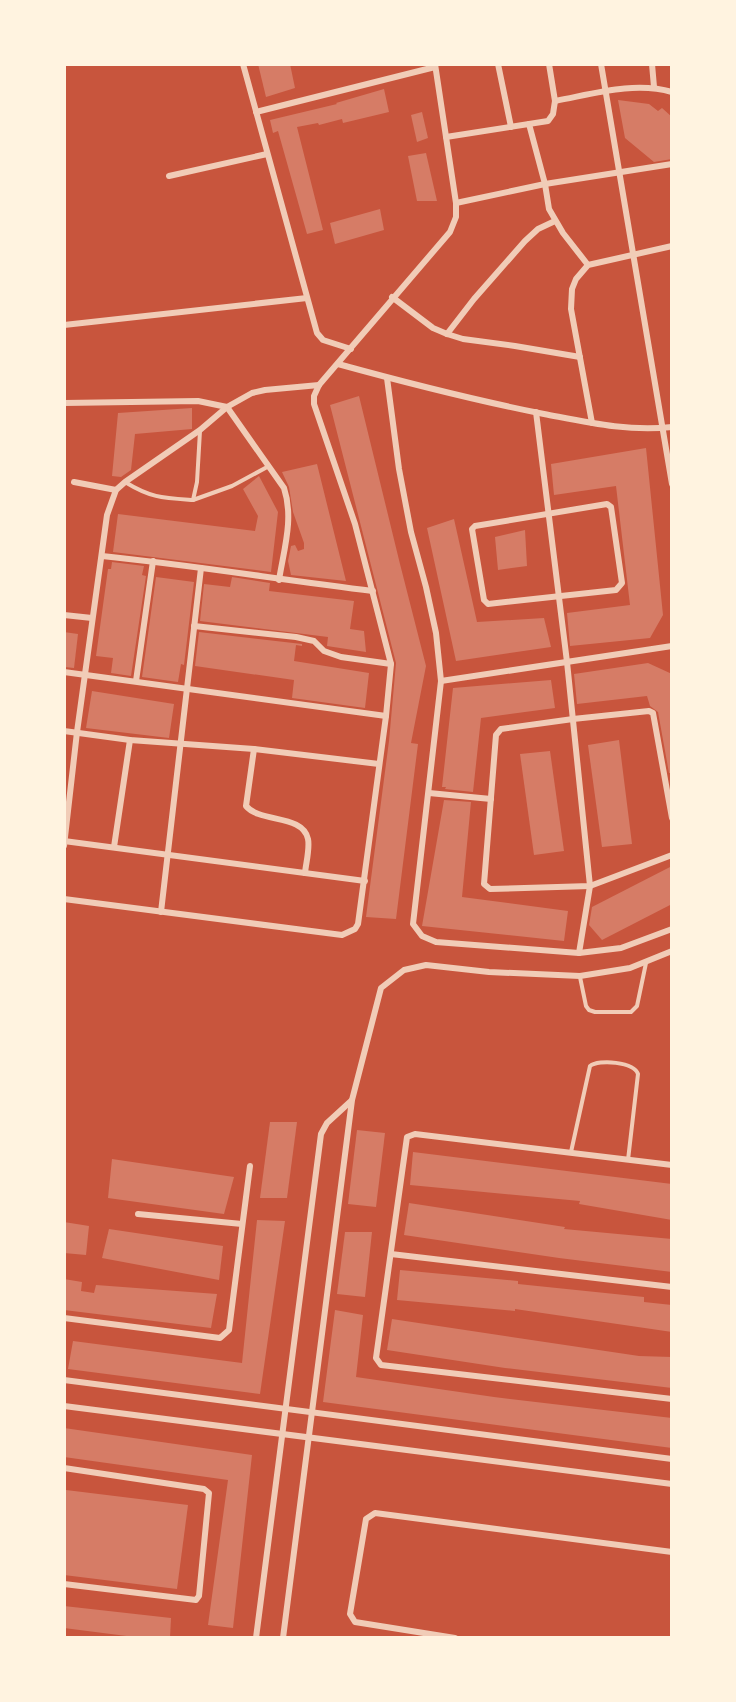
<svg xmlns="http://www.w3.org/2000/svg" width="736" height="1702" viewBox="0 0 736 1702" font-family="'Open Sans',sans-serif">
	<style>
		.building { fill: #d67c66 }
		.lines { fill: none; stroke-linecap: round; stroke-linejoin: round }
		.service { stroke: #f1ccb7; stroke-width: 4 }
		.minor { stroke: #f1ccb7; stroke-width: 6 }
	</style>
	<rect width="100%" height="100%" fill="#c8553d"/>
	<g class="building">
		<path d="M258,64H290L295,88L266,97Z"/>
		<path d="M384,89L389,112L343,123L342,119L319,125L318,123L297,127L323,230L307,234L278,131L273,133L270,120L337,104L336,103Z"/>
		<path d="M618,100L649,104L658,111L662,108L672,117V159L654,162L625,138Z"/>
		<path d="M422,112L428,138L417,142L411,115Z"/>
		<path d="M426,153L437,201H417L408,156Z"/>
		<path d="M380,209L384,230L335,244L330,223Z"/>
		<path d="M359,396L400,564L426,666L411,743L418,744L396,919L366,917L389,741L396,663L330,405Z"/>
		<path d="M192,408V429L135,434L131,470L121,477L112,476L118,413Z"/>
		<path d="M646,448L663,615L650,638L570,646L567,613L630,605L616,486L554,495L551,464Z"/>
		<path d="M317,464L346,581L291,575L288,561L291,546L295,545L298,551L304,549V543L293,512L289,487L282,472Z"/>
		<path d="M259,476L278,512L271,572L113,552L118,514L255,531L258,516L243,489Z"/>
		<path d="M454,519L477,622L544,618L551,647L456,661L427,528Z"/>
		<path d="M525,530L527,566L498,570L495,537Z"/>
		<path d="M112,562L144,566L142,575L146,576L131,676L111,673L113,658L96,656L108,569H111Z"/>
		<path d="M156,577L194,582L184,665L181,664L178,682L142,677Z"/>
		<path d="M232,577L270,583L269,591L354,601L350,629L364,631L366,652L327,646L328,637L200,621L204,584L230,587Z"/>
		<path d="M64,632L78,634L74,668L64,667Z"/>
		<path d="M199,632L302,644V646L296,645L294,661L369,673L365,708L292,698L294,680L195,666Z"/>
		<path d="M648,663L672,674V773H669L658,712L650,706L647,696L577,704L574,674Z"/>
		<path d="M551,680L555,708L481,718L473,792L445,789L446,787H442L453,688Z"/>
		<path d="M92,691L174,704L169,738L86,728Z"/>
		<path d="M619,740L632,844L602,847L588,745Z"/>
		<path d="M550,751L564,851L534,855L520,754Z"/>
		<path d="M444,800L471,802L462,897L568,911L564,941L422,926Z"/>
		<path d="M672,866V904L602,940L589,925L592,907Z"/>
		<path d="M270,1122H297L287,1198H260Z"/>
		<path d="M357,1130L385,1133L376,1207L348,1204Z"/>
		<path d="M413,1152L672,1184V1220L579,1204L580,1201L410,1185Z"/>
		<path d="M112,1159L234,1177L224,1214L108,1198Z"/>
		<path d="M409,1203L565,1227L564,1229L672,1239V1272L559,1258L404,1235Z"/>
		<path d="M257,1220L285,1221L260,1394L68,1369L73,1341L242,1363Z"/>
		<path d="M64,1222L89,1226L86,1255L64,1253Z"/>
		<path d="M109,1229L223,1246L219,1280L102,1258Z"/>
		<path d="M345,1232H372L365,1297L337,1294Z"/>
		<path d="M400,1270L518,1281V1284L644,1297V1302L672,1305V1332L515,1309V1311L397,1300Z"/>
		<path d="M64,1279L82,1282L81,1291L94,1293L96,1285L217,1294L211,1328L64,1310Z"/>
		<path d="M335,1310L363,1315L356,1377L494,1397L672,1418V1448L323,1402Z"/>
		<path d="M392,1319L639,1356L672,1357V1388L505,1368L387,1350Z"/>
		<path d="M64,1428L252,1455L233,1628L208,1625L228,1480L64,1457Z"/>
		<path d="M66,1490L188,1505L177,1589L64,1575V1507Z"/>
		<path d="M64,1606L171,1618L170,1638H142L64,1628Z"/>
	</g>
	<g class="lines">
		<g class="service">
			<path d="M125,482C151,498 163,498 193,500L197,482L200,431"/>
			<path d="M193,500L232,486L269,466"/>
			<path d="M580,977L586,1006L589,1010L595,1012H631L637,1006L646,963"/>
			<path d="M571,1152L590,1066C599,1059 634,1062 638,1074L628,1160"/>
		</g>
		<g class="minor">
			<path d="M243,64L317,333L323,340L351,349"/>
			<path d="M498,64L511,127"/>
			<path d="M549,64L555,101C593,94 634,81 672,92"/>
			<path d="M601,64L672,484"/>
			<path d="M652,64L654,87"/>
			<path d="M256,112L435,67"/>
			<path d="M529,124L545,184L549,209L563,233L588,265"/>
			<path d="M446,137L548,121L553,114L555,101"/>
			<path d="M169,176L267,154"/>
			<path d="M456,203L545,184L672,164"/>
			<path d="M392,297L433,328L447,334L463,339L515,346L580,357"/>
			<path d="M64,325L307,298"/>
			<path d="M447,334L474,299L525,241L538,229L555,221"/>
			<path d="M338,364C407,383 474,400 544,414C586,422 628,432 672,427"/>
			<path d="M387,378L399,469L411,532L426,587L436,633L441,681L413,924L422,936L436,942L579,953L621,948L672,929"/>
			<path d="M64,403L198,401L227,407L284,488C294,518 284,549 279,580"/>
			<path d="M536,412L567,662L590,886L579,953"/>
			<path d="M592,423L571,309L572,289L576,279L588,265L672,246"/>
			<path d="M74,482L116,490"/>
			<path d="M607,504L611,507L622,583L616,590L488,604L484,600L472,529L475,526Z"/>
			<path d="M102,556C192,565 282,580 373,591"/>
			<path d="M64,615L92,618"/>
			<path d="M194,626L296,637L314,641L324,651L341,657L391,664"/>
			<path d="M64,672L386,716"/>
			<path d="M136,681L153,561"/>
			<path d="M441,681L672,646"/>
			<path d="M64,731L130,740L254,749L379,764"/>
			<path d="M254,749L246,806C260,823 303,814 308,839C310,848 306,863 305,873"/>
			<path d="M429,793L491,799"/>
			<path d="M672,818L653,713L649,711L573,719L501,729L496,735L484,884L490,889L590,886L672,855"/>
			<path d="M64,841L365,881"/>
			<path d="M64,846L77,732L107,515L116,490L125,482L200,430L227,407L252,393L265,390L319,385"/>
			<path d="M114,847L130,740"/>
			<path d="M64,899L342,935L355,929L358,924L386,716L391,664L355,524L314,404V396L319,385L450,232L456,217V203L435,64"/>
			<path d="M161,912L201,568"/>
			<path d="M672,1165L415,1134L407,1137L376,1358L381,1365L672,1399"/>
			<path d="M138,1214L242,1224"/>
			<path d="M391,1254L672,1287"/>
			<path d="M64,1318L220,1338L229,1330L250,1166"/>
			<path d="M64,1380L672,1459"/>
			<path d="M64,1406L672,1484"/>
			<path d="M64,1468L204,1489L209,1493L199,1596L196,1600L64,1584"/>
			<path d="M256,1638L321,1134L327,1123L351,1101"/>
			<path d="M283,1638L352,1100L381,988L404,970L426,965L489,972L580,976L630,968L672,951"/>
			<path d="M455,1638L355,1622L350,1614L366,1519L375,1513L672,1552"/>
		</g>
	</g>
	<rect width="736" height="1702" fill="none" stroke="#fff3e0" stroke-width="132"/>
</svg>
